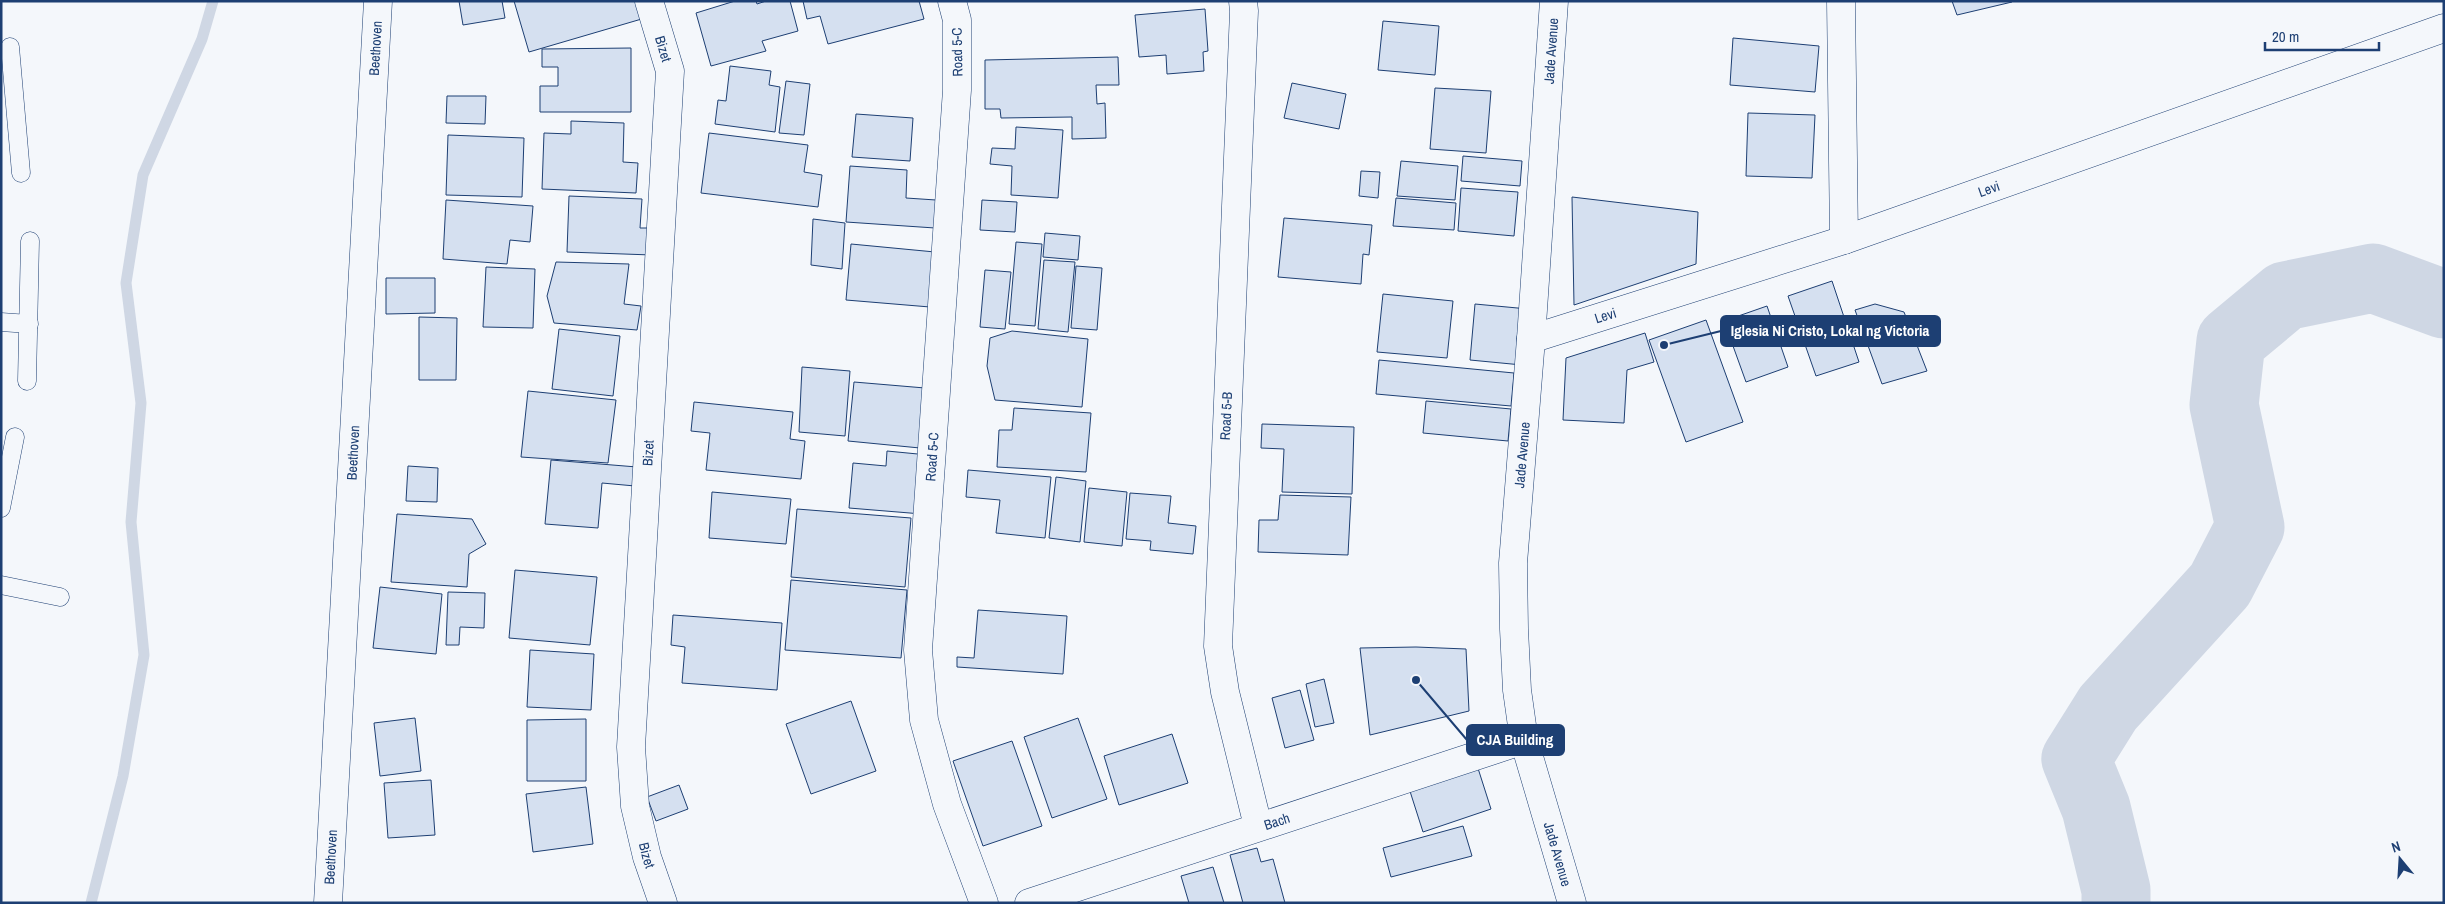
<svg xmlns="http://www.w3.org/2000/svg" width="2445" height="904" viewBox="0 0 2445 904" font-family="'Archivo Narrow',sans-serif">
	<style>
		.lines { fill: none; stroke-linecap: round; stroke-linejoin: round }
		.stream { stroke: #cfd7e4; stroke-width: 11 }
		.river { stroke: #cfd7e4; stroke-width: 69 }
		.building { fill: #d5e0f0; stroke: #1d3f73 }
		.lane-casing { stroke: #1d3f73; stroke-width: 19 }
		.street-casing { stroke: #1d3f73; stroke-width: 29 }
		.secondary-casing { stroke: #1d3f73; stroke-width: 29 }
		.lane { stroke: #f4f7fb; stroke-width: 18 }
		.street { stroke: #f4f7fb; stroke-width: 28 }
		.secondary { stroke: #f4f7fb; stroke-width: 28 }
		.labels { text-anchor: middle; stroke-width: 4; stroke-linejoin: round; paint-order: stroke }
		.street-label { font-size: 14px; fill: #1d3f73; stroke: #f4f7fb }
		.leader { fill: none; stroke: #1d3f73; stroke-width: 2 }
		.callout-dot { fill: #1d3f73; stroke: #f4f7fb; stroke-width: 2 }
		.callout { fill: #1d3f73; stroke: #1d3f73; stroke-width: 2 }
		.callout-label { font-size: 15px; text-anchor: middle; font-weight: bold; fill: #fff }
	</style>
	<rect width="100%" height="100%" fill="#f4f7fb"/>
	<g class="lines">
		<path class="stream" d="M91,903L123,776L144,655L131,522L141,403L126,283L143,175L202,39L213,1"/>
		<path class="river" d="M2116,903V890L2096,808L2076,759L2108,708L2220,585L2250,527L2224,405L2231,341L2285,296L2373,278L2444,304"/>
	</g>
	<g class="building">
		<path d="M459,1H502L505,18L463,25Z"/>
		<path d="M514,1H641L645,18L529,52Z"/>
		<path d="M735,1H756L757,4L766,1H790L798,31L762,41L766,51L711,66L696,13Z"/>
		<path d="M803,1H919L924,19L828,44L820,16L807,19Z"/>
		<path d="M1952,1H2012V2L1957,15Z"/>
		<path d="M1205,9L1208,51L1203,52L1204,71L1167,74L1166,55L1139,57L1135,15Z"/>
		<path d="M1383,21L1439,26L1435,75L1378,70Z"/>
		<path d="M1733,38L1819,46L1815,92L1730,85Z"/>
		<path d="M631,48V112H540V86H558V67H542V49Z"/>
		<path d="M1118,57L1119,85H1096L1097,104L1105,103L1106,138L1072,139V117L1001,118L1000,109H985V60Z"/>
		<path d="M730,66L771,71L769,85L780,87L775,132L715,124L718,100L726,101Z"/>
		<path d="M786,81L810,84L804,135L779,133Z"/>
		<path d="M1292,83L1346,94L1339,129L1284,118Z"/>
		<path d="M1435,88L1491,91L1486,153L1430,149Z"/>
		<path d="M447,96H486L485,124L446,123Z"/>
		<path d="M1748,113L1815,115L1812,178L1746,176Z"/>
		<path d="M856,114L913,118L910,161L852,157Z"/>
		<path d="M571,121L624,123L623,162L638,163L636,193L542,189L544,133L571,134Z"/>
		<path d="M1016,127L1063,130L1058,198L1011,195L1012,166L990,164L992,148L1015,149Z"/>
		<path d="M709,133L808,145L804,172L822,175L818,207L701,193Z"/>
		<path d="M448,135L524,138L522,197L446,195Z"/>
		<path d="M1463,156L1522,161L1520,186L1461,181Z"/>
		<path d="M1401,161L1458,166L1455,200L1397,196Z"/>
		<path d="M850,166L907,170L906,198L936,200L935,228L846,222Z"/>
		<path d="M1361,171L1380,172L1378,198L1359,196Z"/>
		<path d="M1461,188L1518,192L1514,236L1458,231Z"/>
		<path d="M569,196L642,199L640,228H653L652,255L567,252Z"/>
		<path d="M1572,197L1698,212L1696,264L1574,305Z"/>
		<path d="M1396,198L1456,203L1454,230L1393,226Z"/>
		<path d="M446,200L533,206L530,242L510,240L507,264L443,259Z"/>
		<path d="M982,200L1017,202L1015,232L980,230Z"/>
		<path d="M1284,218L1372,225L1369,255L1363,254L1361,284L1278,277Z"/>
		<path d="M813,219L845,223L842,269L811,265Z"/>
		<path d="M1045,233L1080,236L1078,260L1043,257Z"/>
		<path d="M1016,242L1042,244L1035,326L1009,324Z"/>
		<path d="M851,244L935,252L930,307L846,300Z"/>
		<path d="M1044,260L1075,262L1068,332L1038,329Z"/>
		<path d="M556,262L629,264L624,304L641,306L637,330L554,323L547,296Z"/>
		<path d="M1076,266L1102,268L1097,330L1071,328Z"/>
		<path d="M486,267L535,269L533,328L483,327Z"/>
		<path d="M985,270L1011,272L1005,329L980,327Z"/>
		<path d="M386,278H435V313L386,314Z"/>
		<path d="M1832,281L1859,362L1816,376L1788,296Z"/>
		<path d="M1383,294L1453,301L1447,358L1377,352Z"/>
		<path d="M1475,304L1528,309L1522,365L1470,360Z"/>
		<path d="M1875,304L1904,312L1927,371L1882,384L1855,310Z"/>
		<path d="M1767,306L1788,367L1746,382L1724,321Z"/>
		<path d="M419,317L457,318L456,380H419Z"/>
		<path d="M1706,320L1743,422L1686,442L1649,340Z"/>
		<path d="M559,329L620,336L613,396L552,389Z"/>
		<path d="M1012,331L1088,339L1082,407L995,400L987,366L990,338Z"/>
		<path d="M1645,333L1654,362L1627,370L1624,423L1563,420L1566,358Z"/>
		<path d="M1379,360L1514,373L1511,406L1376,394Z"/>
		<path d="M802,367L850,371L845,436L799,432Z"/>
		<path d="M854,382L925,388L920,448L848,441Z"/>
		<path d="M528,391L616,400L608,463L521,457Z"/>
		<path d="M1426,401L1511,409L1508,441L1423,433Z"/>
		<path d="M694,402L793,412L790,439L805,441L801,479L706,470L710,433L691,431Z"/>
		<path d="M1014,408L1091,413L1086,472L997,467L999,430H1012Z"/>
		<path d="M1262,424L1354,427L1352,494L1282,492L1284,449L1261,448Z"/>
		<path d="M887,451L928,455L922,514L849,508L853,463L886,466Z"/>
		<path d="M551,460L637,467L635,486L602,483L598,528L545,524Z"/>
		<path d="M408,466L438,468L437,502L406,501Z"/>
		<path d="M968,470L1051,477L1045,538L996,533L1000,500L966,497Z"/>
		<path d="M1056,477L1086,481L1080,542L1049,538Z"/>
		<path d="M1089,488L1127,492L1122,546L1084,542Z"/>
		<path d="M712,492L791,499L786,544L709,538Z"/>
		<path d="M1130,493L1171,496L1168,523L1196,526L1193,554L1150,550L1151,541L1126,539Z"/>
		<path d="M1280,495L1351,497L1348,555L1258,552L1259,520H1278Z"/>
		<path d="M797,509L911,518L905,587L791,577Z"/>
		<path d="M397,514L472,519L486,544L469,554L467,587L391,582Z"/>
		<path d="M515,570L597,577L590,645L509,638Z"/>
		<path d="M791,580L907,590L901,658L785,650Z"/>
		<path d="M380,587L442,594L436,654L373,648Z"/>
		<path d="M448,592L485,593L484,628L460,627L459,645H446Z"/>
		<path d="M978,610L1067,616L1063,674L957,667V657L974,658Z"/>
		<path d="M673,615L782,623L777,690L682,683L685,647L671,645Z"/>
		<path d="M1416,647L1466,649L1469,711L1370,735L1360,648Z"/>
		<path d="M530,650L594,654L591,710L527,707Z"/>
		<path d="M1324,679L1334,723L1315,727L1306,684Z"/>
		<path d="M1300,690L1314,740L1285,748L1272,698Z"/>
		<path d="M851,701L876,771L811,794L786,724Z"/>
		<path d="M415,718L421,771L380,776L374,723Z"/>
		<path d="M1078,718L1107,799L1052,818L1024,737Z"/>
		<path d="M586,719V781H527V720Z"/>
		<path d="M1172,734L1188,783L1119,805L1104,756Z"/>
		<path d="M1012,741L1042,826L983,846L953,761Z"/>
		<path d="M1476,762L1491,809L1423,832L1408,785Z"/>
		<path d="M431,780L435,835L388,838L384,783Z"/>
		<path d="M679,785L688,809L656,821L647,797Z"/>
		<path d="M586,787L593,844L533,852L526,794Z"/>
		<path d="M1463,826L1472,856L1391,877L1383,848Z"/>
		<path d="M1257,848L1261,862L1273,859L1285,903H1243L1230,855Z"/>
		<path d="M1213,867L1224,903H1189L1181,876Z"/>
	</g>
	<g class="lines">
		<g class="lane-casing">
			<g id="lane">
				<path d="M10,47L21,173"/>
				<path d="M1,322L29,324"/>
				<path d="M27,381L30,241"/>
				<path d="M1,508L15,437"/>
				<path d="M1,585L60,597"/>
			</g>
		</g>
		<g class="street-casing">
			<g id="street">
				<path id="s1" d="M649,1L670,71L631,747L635,806L647,857L663,903"/>
				<path d="M952,1L957,20V90L918,650L924,720L947,804L984,903"/>
				<path d="M1243,1L1244,11L1218,646L1225,692L1258,826"/>
				<path d="M1841,1L1844,240"/>
				<path id="s2" d="M1531,339L1844,240L2444,28"/>
				<path id="s3" d="M328,903L378,1"/>
				<path id="s4" d="M1029,903L1524,740"/>
			</g>
		</g>
		<g class="secondary-casing">
			<g id="secondary">
				<path id="s5" d="M1554,1L1531,339L1513,563L1514,629L1517,690L1524,740L1572,903"/>
			</g>
		</g>
		<use href="#lane" class="lane"/>
		<use href="#street" class="street"/>
		<use href="#secondary" class="secondary"/>
	</g>
	<g class="labels">
		<g class="street-label">
			<text dy="5" stroke="none"><textPath href="#s3" startOffset="856">Beethoven</textPath></text>
			<text dy="5" stroke="none"><textPath href="#s1" startOffset="50">Bizet</textPath></text>
			<text transform="translate(1551 51) rotate(-86)" y="5">Jade Avenue</text>
			<text transform="translate(957 52) rotate(-91)" y="5">Road 5-C</text>
			<text dy="5" stroke="none"><textPath href="#s2" startOffset="482">Levi</textPath></text>
			<text dy="5" stroke="none"><textPath href="#s2" startOffset="78">Levi</textPath></text>
			<text transform="translate(1226 416) rotate(-87)" y="5">Road 5-B</text>
			<text dy="5" stroke="none"><textPath href="#s3" startOffset="451">Beethoven</textPath></text>
			<text transform="translate(648 453) rotate(-87)" y="5">Bizet</text>
			<text transform="translate(1522 455) rotate(-85)" y="5">Jade Avenue</text>
			<text transform="translate(932 457) rotate(-86)" y="5">Road 5-C</text>
			<text dy="5" stroke="none"><textPath href="#s4" startOffset="261">Bach</textPath></text>
			<text dy="5" stroke="none"><textPath href="#s1" startOffset="860">Bizet</textPath></text>
			<text dy="5" stroke="none"><textPath href="#s5" startOffset="860">Jade Avenue</textPath></text>
			<text dy="5" stroke="none"><textPath href="#s3" startOffset="46">Beethoven</textPath></text>
		</g>
	</g>
	<path class="leader" d="M1664 345L1721 331M1416 680L1467 740"/>
	<g class="callout-dot">
		<circle cx="1664" cy="345" r="5"/>
		<circle cx="1416" cy="680" r="5"/>
	</g>
	<g class="callout">
		<rect x="1721" y="316" width="219" height="30" rx="5"/>
		<rect x="1467" y="725" width="97" height="30" rx="5"/>
	</g>
	<g class="callout-label">
		<text x="1830" y="336">Iglesia Ni Cristo, Lokal ng Victoria</text>
		<text x="1515" y="745">CJA Building</text>
	</g>
	<rect width="2445" height="904" fill="none" stroke="#1d3f73" stroke-width="5"/>
	<g transform="translate(2400 859) rotate(342)" stroke="#f4f7fb" stroke-width="4" paint-order="stroke">
	<path d="M0-4L9 19L0 12L-9 19Z" fill="#1d3f73"/>
	<text y="-8" font-size="14" font-weight="bold" text-anchor="middle" fill="#1d3f73">N</text>
	</g>
	<path d="M2265 42v8h114v-8" fill="none" stroke="#1d3f73" stroke-width="2.5"/>
	<text x="2272" y="42" font-size="15" fill="#1d3f73" stroke="#f4f7fb" stroke-width="4" paint-order="stroke">20 m</text>
</svg>
